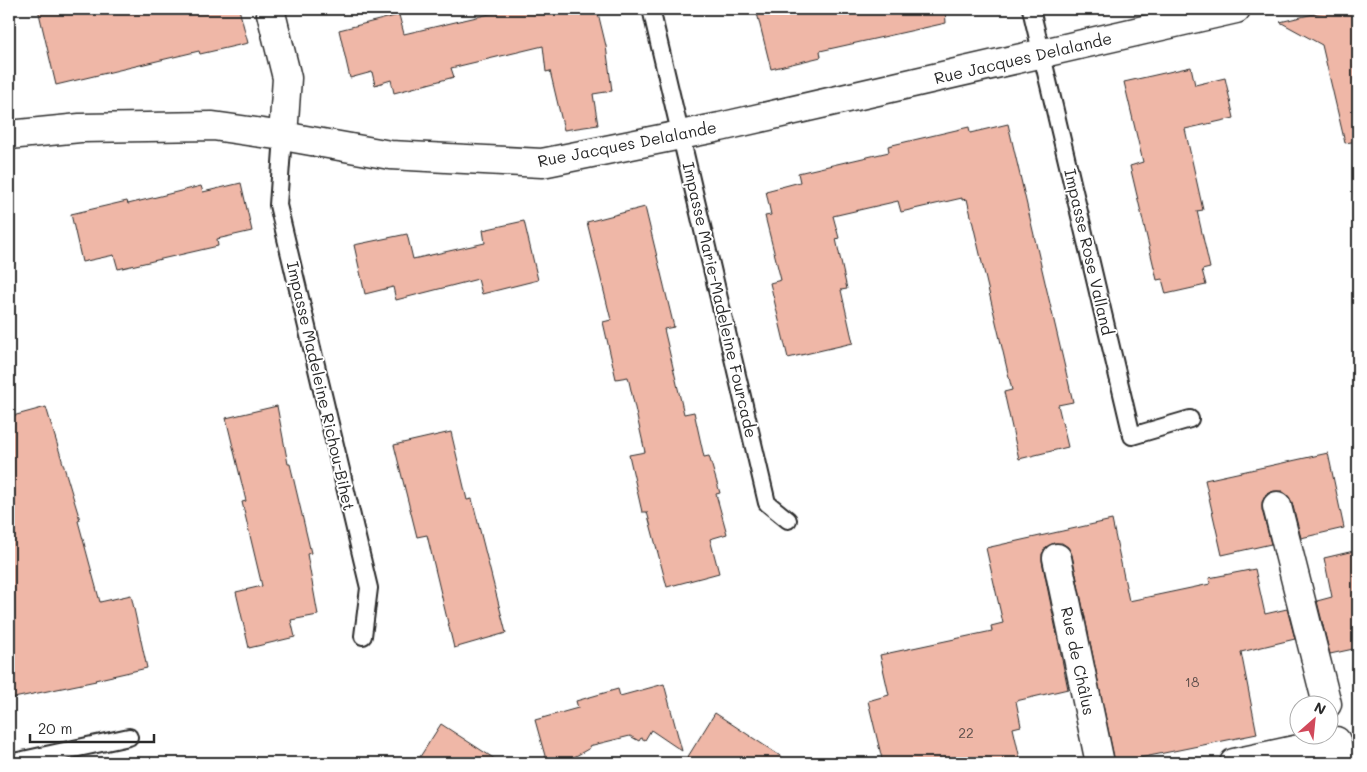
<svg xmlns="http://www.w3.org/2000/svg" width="1367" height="772" viewBox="0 0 1367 772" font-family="Mali,sans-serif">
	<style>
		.building { fill: #efb7a7; stroke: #2b2b2b }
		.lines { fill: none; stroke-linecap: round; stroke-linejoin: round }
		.service-casing { stroke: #2b2b2b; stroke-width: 20 }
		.minor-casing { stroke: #2b2b2b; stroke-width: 31 }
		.service { stroke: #fff; stroke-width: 16 }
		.minor { stroke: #fff; stroke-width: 28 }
		.labels { text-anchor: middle; stroke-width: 4; stroke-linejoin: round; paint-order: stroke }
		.number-label { font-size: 14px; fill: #5c4e4a }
		.street-label { font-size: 16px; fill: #2b2b2b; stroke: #fff }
	</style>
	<rect width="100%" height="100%" fill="#fff"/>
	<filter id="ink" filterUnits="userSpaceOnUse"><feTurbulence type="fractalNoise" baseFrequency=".02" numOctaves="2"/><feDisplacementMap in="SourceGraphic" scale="10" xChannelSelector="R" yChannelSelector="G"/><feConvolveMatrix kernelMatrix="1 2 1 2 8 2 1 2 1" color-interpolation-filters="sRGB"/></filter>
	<g filter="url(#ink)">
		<g class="building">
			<path d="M38,9H239L248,43L200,54L199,51L56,85Z"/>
			<path d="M511,9H597L606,46L612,91L593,94L598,125L564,130L550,71L546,72L543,46L451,68L454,77L394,93L391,80L375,85L372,72L350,78L339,30L399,15L404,34Z"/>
			<path d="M756,9H945L946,23L820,51L821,57L771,69Z"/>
			<path d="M1334,9H1358V141L1345,143L1322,45L1280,22Z"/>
			<path d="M1191,67L1195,85L1225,78L1234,118L1185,129L1203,210L1197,211L1210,268L1202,270L1206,285L1166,294L1162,279L1157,280L1130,166L1143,162L1124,82Z"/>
			<path d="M1008,124L1073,402L1058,405L1068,447L1019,459L1004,392L1012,390L967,199L962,200V198L901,212L898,201L833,216L839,238L836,239L847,289L841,290L853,343L788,358L770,283L781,280L765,216L771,215L766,191L800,182L798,173L889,152L888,146L969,127L970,133Z"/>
			<path d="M241,183L252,231L217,239L218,246L118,269L114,255L82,262L71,214L127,201L128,204L201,186L203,192Z"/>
			<path d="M645,207L674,327L664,329L684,414L694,412L704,457L709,456L720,493L716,494L727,534L710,539L719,573L667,587L647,512H642L629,455L645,452L628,377L616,379L603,322L611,320L587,222Z"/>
			<path d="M524,221L538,280L482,294L478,279L396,300L393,287L365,294L354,245L407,234L413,259L485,243L483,230Z"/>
			<path d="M277,406L288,464H290L311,553L307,554L318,615L291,620L295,637L249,648L236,592L262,586L242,502L246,501L226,418Z"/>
			<path d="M46,407L80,520L78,521L100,602L131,595L147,668L95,680L96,681L9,699V417Z"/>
			<path d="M451,432L467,500L472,499L506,633L454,648L427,535L417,537L394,445Z"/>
			<path d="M1328,453L1344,528L1301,538L1292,502L1288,496L1282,491H1274L1266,494L1262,502V510L1271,544L1222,555L1205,480Z"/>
			<path d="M1112,520L1129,601L1210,584L1209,578L1255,569L1265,614L1287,609L1295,639L1241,652L1257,734L1115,763L1072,555L1068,547L1062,543H1054L1046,547L1042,554V561L1068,689L1016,701L1021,726L1013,728L1021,763H883L868,701L889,695L880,655L992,631L991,626L1003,623L986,548Z"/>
			<path d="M1358,550V648L1330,654L1317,601L1332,597L1324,558Z"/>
			<path d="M664,684L682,751L651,730L645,740L641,738L639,741L630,736L589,746L590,748L574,757L555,763H547L535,720L578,708L576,701L618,689L620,696Z"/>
			<path d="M715,713L791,763H684Z"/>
			<path d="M441,724L501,763H416Z"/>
		</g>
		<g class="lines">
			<g class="service-casing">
				<g id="service">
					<path d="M1031,9L1132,436L1190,419"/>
					<path d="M652,13L767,503L788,520"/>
					<path d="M283,136L278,205L369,588L363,636"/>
					<path d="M9,763L129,737"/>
				</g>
			</g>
			<g class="minor-casing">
				<g id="minor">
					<path d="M270,9L287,78L283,136"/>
					<path d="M9,135L80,128L213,126L283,136L390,155L542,163L720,127L1236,9"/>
					<path d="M1277,506L1327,704"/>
					<path d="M1057,558L1100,763"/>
					<path d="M1234,763L1336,741L1342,763"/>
				</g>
			</g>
			<use href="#service" class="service"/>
			<use href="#minor" class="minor"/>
		</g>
	</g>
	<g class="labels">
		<g class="number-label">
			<text x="1192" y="687">18</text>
			<text x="966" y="738">22</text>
		</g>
		<g class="street-label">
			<text transform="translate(1023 58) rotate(-13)" y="6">Rue Jacques Delalande</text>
			<text transform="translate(627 144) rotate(-11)" y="6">Rue Jacques Delalande</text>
			<text transform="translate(1089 252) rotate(77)" y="6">Impasse Rose Valland</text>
			<text transform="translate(720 300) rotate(77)" y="6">Impasse Marie-Madeleine Fourcade</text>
			<text transform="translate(321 386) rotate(77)" y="6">Impasse Madeleine Richou-Bihet</text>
			<text transform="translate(1078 661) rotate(78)" y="6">Rue de Châlus</text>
		</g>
	</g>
	<rect width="1367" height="772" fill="none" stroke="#fff" stroke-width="30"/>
	<rect x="15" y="15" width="1337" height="742" fill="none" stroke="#2b2b2b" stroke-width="2" filter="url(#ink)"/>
	<g transform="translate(1314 720) rotate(27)"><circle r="24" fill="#ffffff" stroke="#aaaaaa"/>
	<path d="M0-4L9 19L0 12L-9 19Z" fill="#d1495b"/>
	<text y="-8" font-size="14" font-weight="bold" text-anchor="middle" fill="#2b2b2b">N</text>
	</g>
	<path d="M30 734v8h124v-8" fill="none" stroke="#2b2b2b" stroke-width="2.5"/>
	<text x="38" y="734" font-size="15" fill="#2b2b2b" stroke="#ffffff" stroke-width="4" paint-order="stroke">20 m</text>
</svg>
